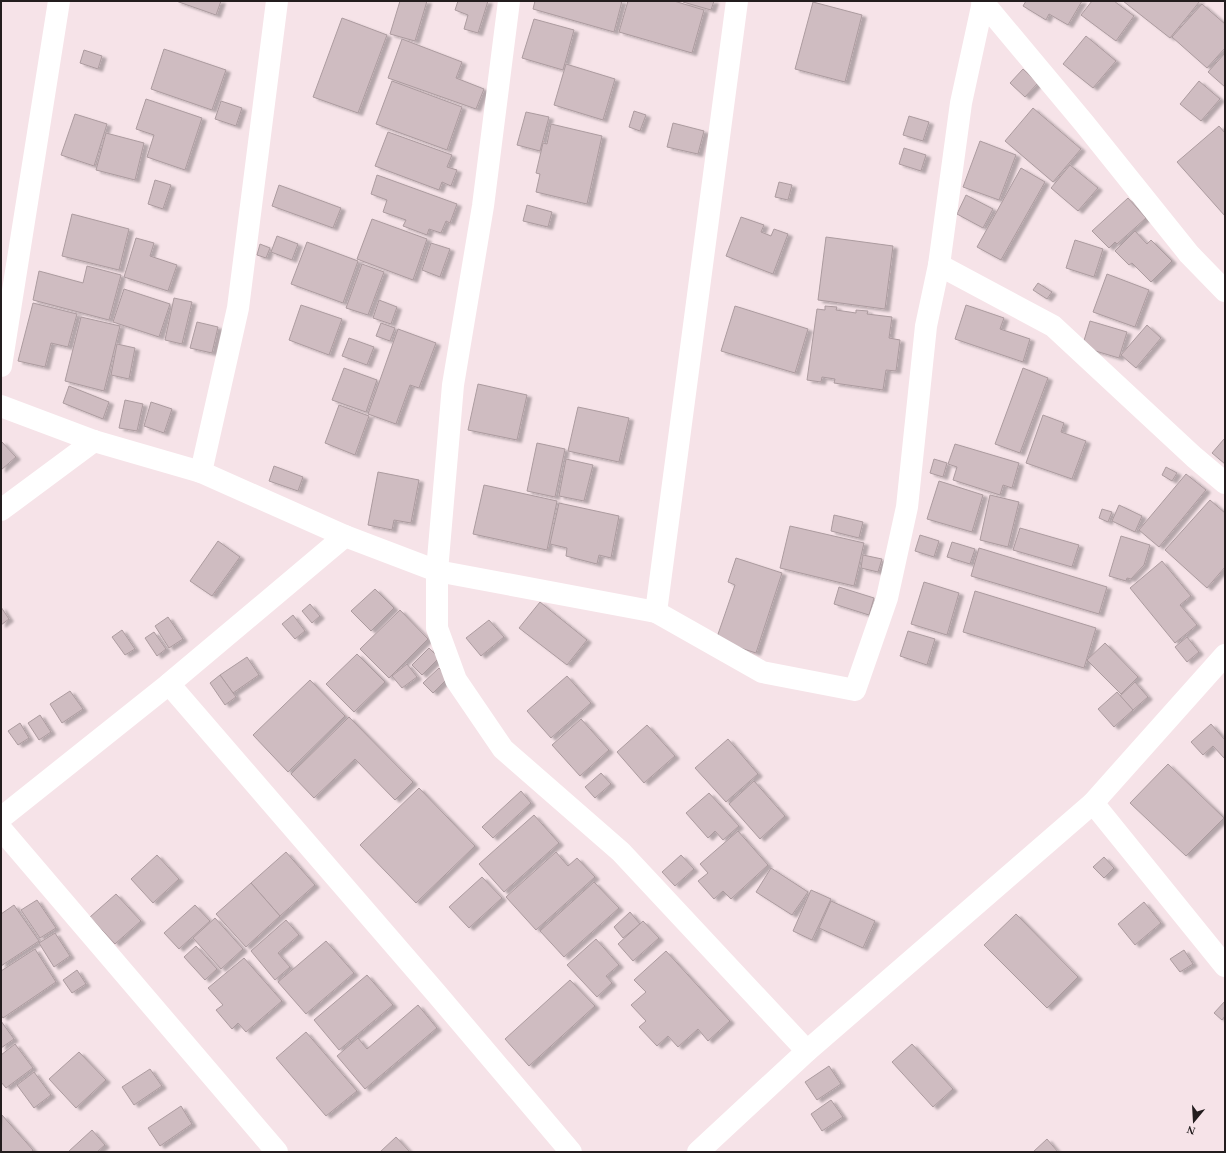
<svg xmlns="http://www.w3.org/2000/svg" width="1226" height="1153" viewBox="0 0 1226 1153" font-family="'Times New Roman',serif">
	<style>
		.building { fill: #cfbcc1; stroke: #ac9b9f; filter: url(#shadow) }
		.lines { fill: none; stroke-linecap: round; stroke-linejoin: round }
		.minor { stroke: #fff; stroke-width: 22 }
	</style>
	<defs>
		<filter id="shadow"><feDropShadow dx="4.5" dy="2.5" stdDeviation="1" flood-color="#0004"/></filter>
	</defs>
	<rect width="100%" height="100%" fill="#f6e3e8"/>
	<g class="building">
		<path d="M176,1H221L216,15Z"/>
		<path d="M400,1H427L415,41L390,34Z"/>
		<path d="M458,1H488L478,33L464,29L468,15L455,10Z"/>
		<path d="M535,1H622L614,32L533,9Z"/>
		<path d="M628,1H674L704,10L692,53L619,32Z"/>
		<path d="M683,1H714L711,10L683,2Z"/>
		<path d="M1026,1H1082L1068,25L1049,14L1046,20L1023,6Z"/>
		<path d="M1092,1H1114L1134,16L1116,41L1081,15Z"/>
		<path d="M1123,1H1200L1170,38Z"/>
		<path d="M813,2L862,15L845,82L795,69Z"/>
		<path d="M1202,4L1225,24V48L1207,68L1172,37Z"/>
		<path d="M342,18L387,35L358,113L313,97Z"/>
		<path d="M534,19L574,30L563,70L522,58Z"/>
		<path d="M1086,36L1116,61L1093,88L1063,64Z"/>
		<path d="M402,39L462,62L456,78L484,89L476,109L388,78Z"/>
		<path d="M164,49L226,70L212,110L151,89Z"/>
		<path d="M84,50L102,56L98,69L80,63Z"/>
		<path d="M1225,53V87L1208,72Z"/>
		<path d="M566,64L615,79L603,120L554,105Z"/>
		<path d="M1023,69L1038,83L1025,97L1010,83Z"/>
		<path d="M392,81L462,107L447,150L376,124Z"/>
		<path d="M1199,81L1220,99L1201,121L1180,104Z"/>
		<path d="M146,99L202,118L185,170L147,157L154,135L136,129Z"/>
		<path d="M221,101L242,108L236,126L215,119Z"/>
		<path d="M1033,108L1081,149L1053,182L1005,141Z"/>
		<path d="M634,111L646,115L640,131L629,127Z"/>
		<path d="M526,112L549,117L540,151L517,145Z"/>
		<path d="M75,114L107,124L94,166L61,155Z"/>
		<path d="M909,116L929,122L923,141L903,135Z"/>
		<path d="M673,123L704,131L698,154L667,147Z"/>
		<path d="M551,124L602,136L587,204L536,192L540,174L536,173L543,143L547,144Z"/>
		<path d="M1219,126L1225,133V216L1177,162Z"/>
		<path d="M388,132L452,155L447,167L457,170L451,186L442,182L439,190L375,166Z"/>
		<path d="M106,133L144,143L135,180L96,170Z"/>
		<path d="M980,141L1016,155L999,200L963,187Z"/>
		<path d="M904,148L926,155L921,171L899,164Z"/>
		<path d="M1070,165L1098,188L1078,211L1051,188Z"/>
		<path d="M1021,168L1045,182L1001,260L977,247Z"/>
		<path d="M377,175L457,204L450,223L446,221L441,233L429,229L427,235L403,226L406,220L383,212L387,200L371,194Z"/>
		<path d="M155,180L171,185L163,209L148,204Z"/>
		<path d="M779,182L792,185L788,200L775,197Z"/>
		<path d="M279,185L341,208L333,228L272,206Z"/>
		<path d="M966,195L993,209L983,228L957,214Z"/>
		<path d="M1128,198L1146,218L1117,244L1115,242L1109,248L1092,231Z"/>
		<path d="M527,205L552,212L548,227L523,221Z"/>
		<path d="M72,214L129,229L119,270L62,256Z"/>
		<path d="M741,217L764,225L761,232L771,236L774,229L788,234L773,274L726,256Z"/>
		<path d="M372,219L427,239L413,280L357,259Z"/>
		<path d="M1135,231L1147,244L1151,240L1172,261L1151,282L1132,263L1129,265L1115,251Z"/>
		<path d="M277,236L298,244L292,260L271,252Z"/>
		<path d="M826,237L893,246L885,309L818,300Z"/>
		<path d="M136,238L154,243L150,256L177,265L168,291L124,277Z"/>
		<path d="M1075,240L1103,249L1094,277L1066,268Z"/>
		<path d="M307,242L358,261L343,303L291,284Z"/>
		<path d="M431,243L450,249L440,277L422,270Z"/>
		<path d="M260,244L270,248L266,258L257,255Z"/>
		<path d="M362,264L384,272L368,315L346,308Z"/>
		<path d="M87,266L121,275L109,320L33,300L39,271L83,283Z"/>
		<path d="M1107,274L1149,290L1135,327L1093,312Z"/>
		<path d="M1038,283L1052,292L1047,299L1033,290Z"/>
		<path d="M124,289L170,304L159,337L113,322Z"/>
		<path d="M174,298L192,302L182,344L165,340Z"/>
		<path d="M379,300L397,307L391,324L373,318Z"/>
		<path d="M33,303L77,314L68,347L51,343L45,367L18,361Z"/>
		<path d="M301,305L342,319L329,355L289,340Z"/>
		<path d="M966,305L1004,318L1000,329L1030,339L1023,362L955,339Z"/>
		<path d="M735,306L808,329L795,373L721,351Z"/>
		<path d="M825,306L837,307L836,310L856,313V310L868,311L867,314L892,317L889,338L900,340L896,371L886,370L883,390L834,383L835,379L822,377L821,382L807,380L817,309L825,310Z"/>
		<path d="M81,317L120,326L104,391L65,381Z"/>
		<path d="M1090,321L1127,332L1119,358L1082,347Z"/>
		<path d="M197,322L218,327L212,353L190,348Z"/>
		<path d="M381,323L395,328L390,341L376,336Z"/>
		<path d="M1147,325L1161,338L1136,368L1121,355Z"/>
		<path d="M398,329L436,343L419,388L410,385L396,424L368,414Z"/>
		<path d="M349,338L374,347L367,365L342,356Z"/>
		<path d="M117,344L135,348L129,379L111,375Z"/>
		<path d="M344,368L377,380L366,412L332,400Z"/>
		<path d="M1023,368L1048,378L1020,453L995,444Z"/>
		<path d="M478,384L527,395L517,440L468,430Z"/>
		<path d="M69,386L109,402L103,419L63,403Z"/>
		<path d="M125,400L143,404L137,431L119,428Z"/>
		<path d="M151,402L172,409L164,433L144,426Z"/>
		<path d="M339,405L369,416L355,455L325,443Z"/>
		<path d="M578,407L629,418L619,462L568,451Z"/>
		<path d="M1043,415L1064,423L1061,432L1086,441L1072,479L1026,463Z"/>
		<path d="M1224,439L1225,440V464L1212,453Z"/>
		<path d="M1,441L16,457L1,470Z"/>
		<path d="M537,443L565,449L555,497L527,491Z"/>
		<path d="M955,444L1019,463L1012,488L1003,485L1000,495L953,480L957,467L948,464Z"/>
		<path d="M566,459L593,465L584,501L559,496Z"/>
		<path d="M934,459L947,463L943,477L930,473Z"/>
		<path d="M274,466L303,477L298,491L269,481Z"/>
		<path d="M1166,467L1177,473L1172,481L1162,475Z"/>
		<path d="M378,472L419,480L411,523L394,520L392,530L368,525Z"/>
		<path d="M1186,474L1206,490L1159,547L1139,530Z"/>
		<path d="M939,481L983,495L972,532L927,519Z"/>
		<path d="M484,485L557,501L547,550L473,534Z"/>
		<path d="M990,495L1019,502L1008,547L980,540Z"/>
		<path d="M1210,500L1225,513V567L1207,588L1165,550Z"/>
		<path d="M559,503L619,516L611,558L599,555L597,564L566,556L567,548L550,544Z"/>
		<path d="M1119,505L1142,516L1135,532L1112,521Z"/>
		<path d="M1102,509L1112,512L1108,522L1099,518Z"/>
		<path d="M834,515L863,522L859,538L831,531Z"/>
		<path d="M790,526L864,543L854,586L780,568Z"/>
		<path d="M1020,528L1079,545L1072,567L1013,550Z"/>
		<path d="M920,535L939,541L934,557L915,551Z"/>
		<path d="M1121,536L1150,545L1144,565L1131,579L1127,578L1126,581L1109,576Z"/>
		<path d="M218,541L240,557L212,596L190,581Z"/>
		<path d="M952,542L975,549L970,564L947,557Z"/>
		<path d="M979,548L1107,587L1099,614L971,576Z"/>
		<path d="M863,555L882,559L878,572L861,568Z"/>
		<path d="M736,558L782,573L756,653L716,640L735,585L728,582Z"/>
		<path d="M1162,561L1191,596L1180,605L1197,625L1175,643L1130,588Z"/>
		<path d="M924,582L959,593L947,635L911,624Z"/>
		<path d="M839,587L874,598L869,615L834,604Z"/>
		<path d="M375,589L394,608L371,631L351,611Z"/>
		<path d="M975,591L1096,628L1084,668L963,632Z"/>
		<path d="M540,602L587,640L567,665L519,628Z"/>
		<path d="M310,604L320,616L312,623L302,611Z"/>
		<path d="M1,607L9,619L1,625Z"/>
		<path d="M400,610L428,639L389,678L360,649Z"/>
		<path d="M293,615L305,631L295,639L282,624Z"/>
		<path d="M168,617L183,639L169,648L155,626Z"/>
		<path d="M489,620L504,637L481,656L466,638Z"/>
		<path d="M122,630L135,649L125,655L112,637Z"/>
		<path d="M908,631L935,639L927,665L900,656Z"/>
		<path d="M154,632L166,649L157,656L145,638Z"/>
		<path d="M1187,637L1199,652L1187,662L1175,647Z"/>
		<path d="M1105,643L1138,677L1121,694L1087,660Z"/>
		<path d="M429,648L439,658L422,675L412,665Z"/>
		<path d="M357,654L385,682L354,712L326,684Z"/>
		<path d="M247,657L259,675L233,693L220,675Z"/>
		<path d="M407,664L417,677L402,688L392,676Z"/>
		<path d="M439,668L448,678L433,693L423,683Z"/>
		<path d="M220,675L236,697L225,705L210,683Z"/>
		<path d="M567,676L591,703L551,738L527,711Z"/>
		<path d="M310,680L345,716L288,772L253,735Z"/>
		<path d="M1135,682L1148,697L1133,710L1120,696Z"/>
		<path d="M70,691L83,709L62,723L50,704Z"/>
		<path d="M1117,692L1133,710L1114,727L1098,709Z"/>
		<path d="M40,715L51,732L39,740L28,723Z"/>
		<path d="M349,717L413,782L395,800L355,759L314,798L291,774Z"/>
		<path d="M581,719L609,750L580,776L552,745Z"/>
		<path d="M20,723L29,738L18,745L8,731Z"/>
		<path d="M1211,724L1225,740V759L1213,746L1203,755L1191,742Z"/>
		<path d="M647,725L675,756L644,783L617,752Z"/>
		<path d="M728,739L758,774L726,802L695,768Z"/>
		<path d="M1168,764L1224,818L1186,856L1130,803Z"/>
		<path d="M601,773L611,784L595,798L585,787Z"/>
		<path d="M754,781L785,816L760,839L729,804Z"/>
		<path d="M419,788L475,846L416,903L360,845Z"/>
		<path d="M521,791L531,803L493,838L482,827Z"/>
		<path d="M709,793L739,826L723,840L715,831L708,838L686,813Z"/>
		<path d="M534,815L559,843L504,892L479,864Z"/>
		<path d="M738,831L768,865L731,899L723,891L714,899L698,881L708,873L700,864Z"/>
		<path d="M286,852L315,885L280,916L251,883Z"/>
		<path d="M556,852L568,866L577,858L595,877L536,930L506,897Z"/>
		<path d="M157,855L179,879L153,903L131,879Z"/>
		<path d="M681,855L694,869L675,886L662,872Z"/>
		<path d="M1104,857L1114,868L1104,878L1093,867Z"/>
		<path d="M771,868L808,892L792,915L756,892Z"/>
		<path d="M482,877L502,898L469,928L449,907Z"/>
		<path d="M594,882L619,908L564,957L540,931Z"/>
		<path d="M251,883L280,916L246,947L216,914Z"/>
		<path d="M811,890L831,899L812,940L793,931Z"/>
		<path d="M116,894L141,921L115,944L90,917Z"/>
		<path d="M37,900L56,928L40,938L21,910Z"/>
		<path d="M831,901L875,921L863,948L819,928Z"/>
		<path d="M1144,902L1161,923L1135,945L1118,924Z"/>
		<path d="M14,905L39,941L1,966V914Z"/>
		<path d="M195,905L210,921L179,949L164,933Z"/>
		<path d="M630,912L640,924L623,938L614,927Z"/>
		<path d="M1016,914L1078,977L1047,1008L984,945Z"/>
		<path d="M215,918L243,949L221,969L193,938Z"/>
		<path d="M286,920L299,935L278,953L290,967L275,980L251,951Z"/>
		<path d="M643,921L659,938L633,961L618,944Z"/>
		<path d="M55,933L70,956L54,967L39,943Z"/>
		<path d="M596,939L619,965L606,976L612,983L597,997L567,965Z"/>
		<path d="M326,941L354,973L306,1014L278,982Z"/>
		<path d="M196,946L217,969L205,980L184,957Z"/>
		<path d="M35,949L56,982L3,1018L1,1015V971Z"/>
		<path d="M1184,950L1193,964L1180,972L1170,959Z"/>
		<path d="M666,951L730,1021L708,1041L698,1029L678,1047L668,1036L657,1046L639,1027L646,1021L631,1005L646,992L634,980Z"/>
		<path d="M244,958L282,1001L246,1032L238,1023L232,1029L216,1010L223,1005L208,988Z"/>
		<path d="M77,970L86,984L72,993L63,980Z"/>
		<path d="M367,975L393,1005L339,1050L314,1020Z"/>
		<path d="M570,980L595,1006L529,1066L505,1039Z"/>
		<path d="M1225,1001V1016L1222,1020L1214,1013Z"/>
		<path d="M418,1005L437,1028L365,1089L337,1056L358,1038L367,1049Z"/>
		<path d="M1,1021L14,1039L1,1048Z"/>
		<path d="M306,1032L357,1091L326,1116L276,1058Z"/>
		<path d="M15,1044L33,1068L6,1088L1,1082V1055Z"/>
		<path d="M912,1044L953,1089L933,1107L892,1062Z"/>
		<path d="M79,1052L106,1080L76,1108L49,1079Z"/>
		<path d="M829,1066L841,1084L817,1100L805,1082Z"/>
		<path d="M150,1069L162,1086L134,1105L122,1087Z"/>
		<path d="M34,1072L51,1095L34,1108L17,1085Z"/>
		<path d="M831,1100L843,1117L822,1131L811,1114Z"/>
		<path d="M181,1106L192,1124L160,1146L148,1128Z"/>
		<path d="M2,1115L33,1150L31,1152H1Z"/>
		<path d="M92,1130L105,1145L97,1152H68Z"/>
		<path d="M396,1137L410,1152H380Z"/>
		<path d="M1047,1139L1058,1152H1033Z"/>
	</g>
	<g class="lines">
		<g class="minor">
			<path d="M509,1L483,206L453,385L437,571V628L456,680L503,749L621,852L807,1051"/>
			<path d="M982,1L1084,123L1189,254L1225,291"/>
			<path d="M939,265L1053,326L1194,457L1225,483"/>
			<path d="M1,366L59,1"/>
			<path d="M1,406L94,441L201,472L345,536L437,571L656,612L762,672L855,690L887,598L907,507L926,326L939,265L961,103L983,2"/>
			<path d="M201,472L238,308L277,1"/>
			<path d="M1,510L94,441"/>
			<path d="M656,612L737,1"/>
			<path d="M169,684L436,993L571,1152"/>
			<path d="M1093,803L1225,966"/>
			<path d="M1,818L169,684L345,536"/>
			<path d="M1,829L277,1152"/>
			<path d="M698,1152L807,1051L1093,803L1225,655"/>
		</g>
	</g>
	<rect width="1226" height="1153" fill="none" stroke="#231d1e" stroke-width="4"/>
	<g transform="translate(1194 1121) rotate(198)" stroke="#f6e3e8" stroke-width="3" paint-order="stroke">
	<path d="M0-3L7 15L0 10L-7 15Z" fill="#231d1e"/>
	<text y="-6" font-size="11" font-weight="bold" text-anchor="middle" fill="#231d1e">N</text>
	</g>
</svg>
